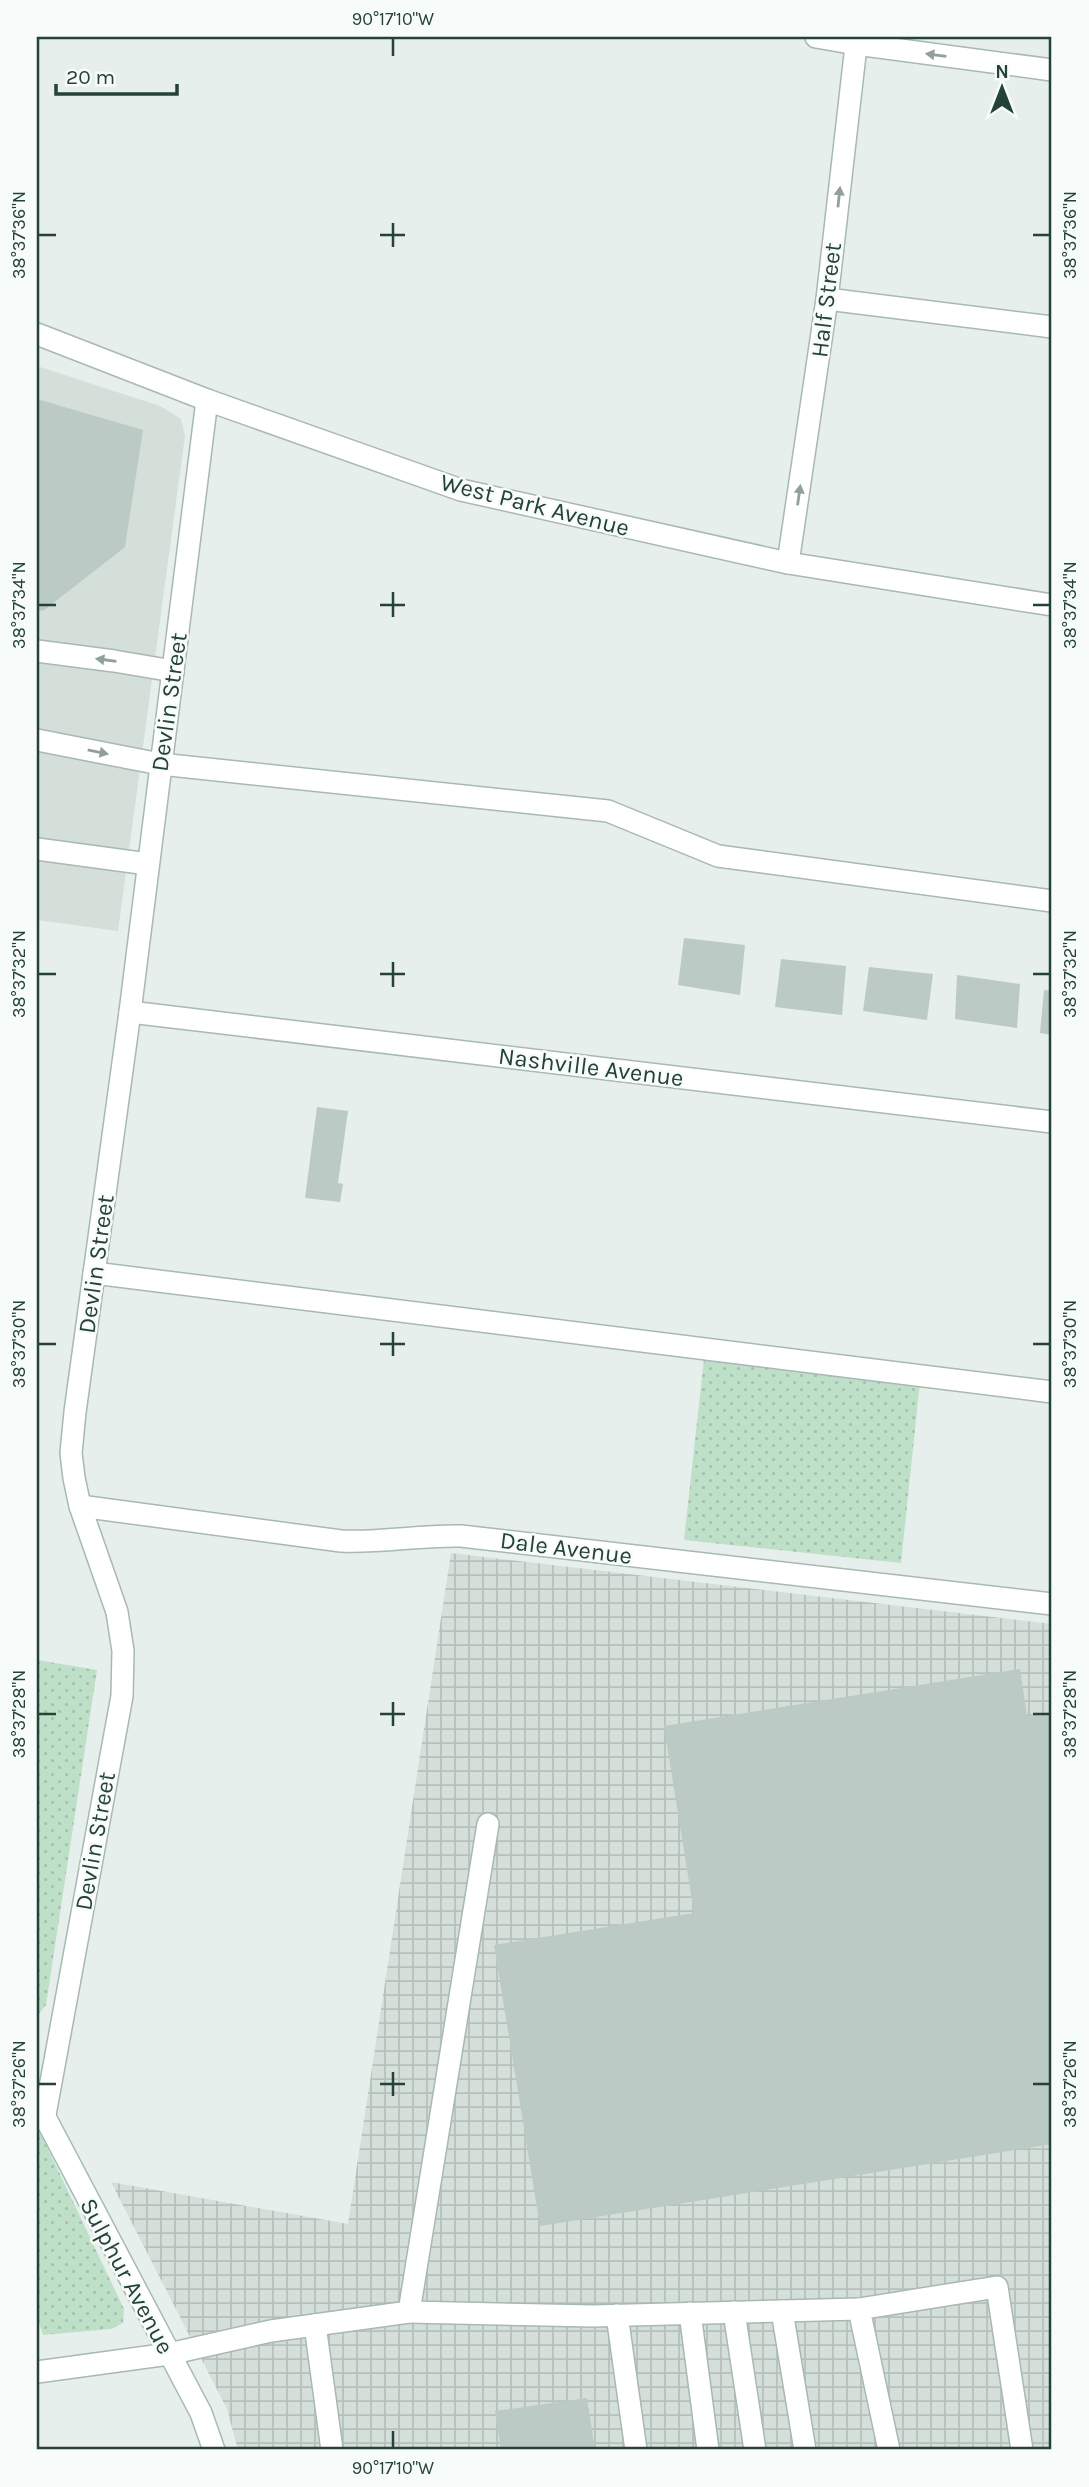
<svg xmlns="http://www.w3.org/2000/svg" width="1089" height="2487" viewBox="0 0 1089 2487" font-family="Karla,sans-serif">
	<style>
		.built { fill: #d4dfda }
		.industrial { fill: url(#industrial-grid) }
		.grass { fill: url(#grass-dots) }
		.building { fill: #bbcac4 }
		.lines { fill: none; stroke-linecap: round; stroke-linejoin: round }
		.lane-casing { stroke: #a8b8b2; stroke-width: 24 }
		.street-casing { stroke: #a8b8b2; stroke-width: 24 }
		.secondary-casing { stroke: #a4bbb3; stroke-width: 24 }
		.lane { stroke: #fff; stroke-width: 21 }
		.street { stroke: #fff; stroke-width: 21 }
		.secondary { stroke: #fff; stroke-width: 21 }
		.oneway { fill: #92a09c }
		.ticks { fill: none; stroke: #24423a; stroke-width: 2.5 }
		.labels { text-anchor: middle; stroke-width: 5; stroke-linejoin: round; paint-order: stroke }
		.street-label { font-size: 24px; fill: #24423a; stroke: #f7fbf9 }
		.neatline { fill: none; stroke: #24423a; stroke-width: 2.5 }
		.ticks-label { font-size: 18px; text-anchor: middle; fill: #24423a }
	</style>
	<defs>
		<pattern id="industrial-grid" width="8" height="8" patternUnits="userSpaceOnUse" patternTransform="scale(1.75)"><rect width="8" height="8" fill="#d4dfda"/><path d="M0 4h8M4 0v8" fill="none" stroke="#b6c1bc"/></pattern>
		<pattern id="grass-dots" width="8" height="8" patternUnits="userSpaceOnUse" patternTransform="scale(1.75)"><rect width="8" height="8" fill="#bfe0c8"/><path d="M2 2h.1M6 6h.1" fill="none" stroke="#a4c1ad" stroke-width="1.8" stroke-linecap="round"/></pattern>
	</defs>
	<rect width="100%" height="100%" fill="#e6efeb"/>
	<path class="built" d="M37,366L160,406L181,419L185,436L118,931L37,920Z"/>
	<path class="industrial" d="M451,1553L1052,1624V2450H238L227,2409L111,2182L348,2224Z"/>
	<g class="grass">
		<path d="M704,1359L920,1382L901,1563L684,1540Z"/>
		<path d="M37,1660L97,1670L46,2005L38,2015Z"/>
		<path d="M37,2126L124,2309L123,2323L111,2329L43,2335L37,2317Z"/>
	</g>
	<g class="building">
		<path d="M37,399L143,430L125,547L43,611L37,610Z"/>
		<path d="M684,938L745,945L740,995L678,985Z"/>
		<path d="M781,959L846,966L842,1015L775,1007Z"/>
		<path d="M869,967L933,974L927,1020L863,1011Z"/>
		<path d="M957,975L1020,984L1017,1028L955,1019Z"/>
		<path d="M1044,990L1052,991V1035L1040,1033Z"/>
		<path d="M317,1107L348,1111L338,1183L343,1184L340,1202L305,1198Z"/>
		<path d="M1020,1669L1027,1716L1052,1712V2144L540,2226L494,1945L694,1913L664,1726Z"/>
		<path d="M587,2398L595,2450H501L495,2411Z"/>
	</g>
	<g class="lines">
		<g class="lane-casing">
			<g id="lane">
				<path d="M827,299L1052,327"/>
				<path d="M37,651L114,661L173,671"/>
				<path d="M37,740L160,764L608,811L718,856L1052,901"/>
				<path d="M37,849L148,864"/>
				<path d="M94,1273L1052,1392"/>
				<path d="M782,2311L805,2450"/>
				<path d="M409,2312L593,2316L859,2309"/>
				<path d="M734,2312L755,2450"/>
				<path d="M690,2313L708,2450"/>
				<path d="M617,2315L636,2450"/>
				<path d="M315,2325L332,2450"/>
				<path d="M169,2354L271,2331L409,2312L488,1824"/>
				<path d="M889,2450L859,2309L997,2287L1022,2450"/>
			</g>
		</g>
		<g class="street-casing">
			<g id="street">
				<path d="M816,37L856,44L1052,70"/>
				<path d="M37,334L207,400L461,490L788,563L1052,605"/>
				<path d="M788,563L827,299L857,37"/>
				<path d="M130,1012L1052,1122"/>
				<path d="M80,1506L341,1541C381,1543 420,1535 461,1536L1052,1604"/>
				<path d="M44,2120L122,1696L123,1651L117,1612L80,1506L74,1478L71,1453L75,1412L130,1012L207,400"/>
				<path d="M37,2372L169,2354"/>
			</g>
		</g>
		<g class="secondary-casing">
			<path id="secondary" d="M37,2102L201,2413L214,2450"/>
		</g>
		<use href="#lane" class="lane"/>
		<use href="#street" class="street"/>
		<use href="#secondary" class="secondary"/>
	</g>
	<defs><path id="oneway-solid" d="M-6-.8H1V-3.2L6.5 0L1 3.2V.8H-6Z" transform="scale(1.75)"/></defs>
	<g class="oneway">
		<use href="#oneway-solid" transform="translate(936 55) rotate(-173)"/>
		<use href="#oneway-solid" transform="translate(839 197) rotate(-84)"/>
		<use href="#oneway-solid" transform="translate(799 495) rotate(-82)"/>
		<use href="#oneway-solid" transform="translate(106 660) rotate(-172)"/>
		<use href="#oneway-solid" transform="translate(98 752) rotate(11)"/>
	</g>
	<path class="ticks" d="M393,38V56M393,223V247M38,235H56M380,235H405M1033,235H1050M393,592V617M38,605H56M380,605H405M1033,605H1050M393,962V987M38,974H56M380,974H405M1033,974H1050M393,1332V1356M38,1344H56M380,1344H405M1033,1344H1050M393,1702V1726M38,1714H56M380,1714H405M1033,1714H1050M393,2072V2096M38,2084H56M380,2084H405M1033,2084H1050M393,2431V2448"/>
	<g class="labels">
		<g class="street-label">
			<text transform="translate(826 300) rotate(-83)" y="8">Half Street</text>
			<text transform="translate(535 505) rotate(14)" y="8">West Park Avenue</text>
			<text transform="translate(169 702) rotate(-82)" y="8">Devlin Street</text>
			<text transform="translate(591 1067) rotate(7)" y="8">Nashville Avenue</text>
			<text transform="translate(96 1264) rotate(-82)" y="8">Devlin Street</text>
			<text transform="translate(566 1548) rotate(7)" y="8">Dale Avenue</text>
			<text transform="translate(95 1841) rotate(-80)" y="8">Devlin Street</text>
			<text transform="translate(127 2276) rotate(62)" y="8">Sulphur Avenue</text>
		</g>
	</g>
	<rect width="1089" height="2487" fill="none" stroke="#f7fbf9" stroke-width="77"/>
	<g transform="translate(1002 88)" stroke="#f7fbf9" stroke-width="5" paint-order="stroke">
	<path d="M0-5L12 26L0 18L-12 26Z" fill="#24423a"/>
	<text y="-10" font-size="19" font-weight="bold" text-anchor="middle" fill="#24423a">N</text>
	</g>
	<path d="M56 84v10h121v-10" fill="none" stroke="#24423a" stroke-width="3.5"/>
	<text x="66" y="84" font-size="21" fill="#24423a" stroke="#f7fbf9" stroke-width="5" paint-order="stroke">20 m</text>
	<rect x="38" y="38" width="1012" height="2410" class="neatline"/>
	<g class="ticks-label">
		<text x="393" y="25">90°17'10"W</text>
		<text transform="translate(19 235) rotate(-90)" y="6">38°37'36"N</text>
		<text transform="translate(1070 235) rotate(-90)" y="6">38°37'36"N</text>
		<text transform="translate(19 605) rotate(-90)" y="6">38°37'34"N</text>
		<text transform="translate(1070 605) rotate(-90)" y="6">38°37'34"N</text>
		<text transform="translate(19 974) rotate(-90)" y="6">38°37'32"N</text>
		<text transform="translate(1070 974) rotate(-90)" y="6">38°37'32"N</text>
		<text transform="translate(19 1344) rotate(-90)" y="6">38°37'30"N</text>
		<text transform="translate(1070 1344) rotate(-90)" y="6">38°37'30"N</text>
		<text transform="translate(19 1714) rotate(-90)" y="6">38°37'28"N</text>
		<text transform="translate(1070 1714) rotate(-90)" y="6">38°37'28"N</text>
		<text transform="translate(19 2084) rotate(-90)" y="6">38°37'26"N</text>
		<text transform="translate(1070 2084) rotate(-90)" y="6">38°37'26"N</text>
		<text x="393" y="2474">90°17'10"W</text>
	</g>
</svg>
